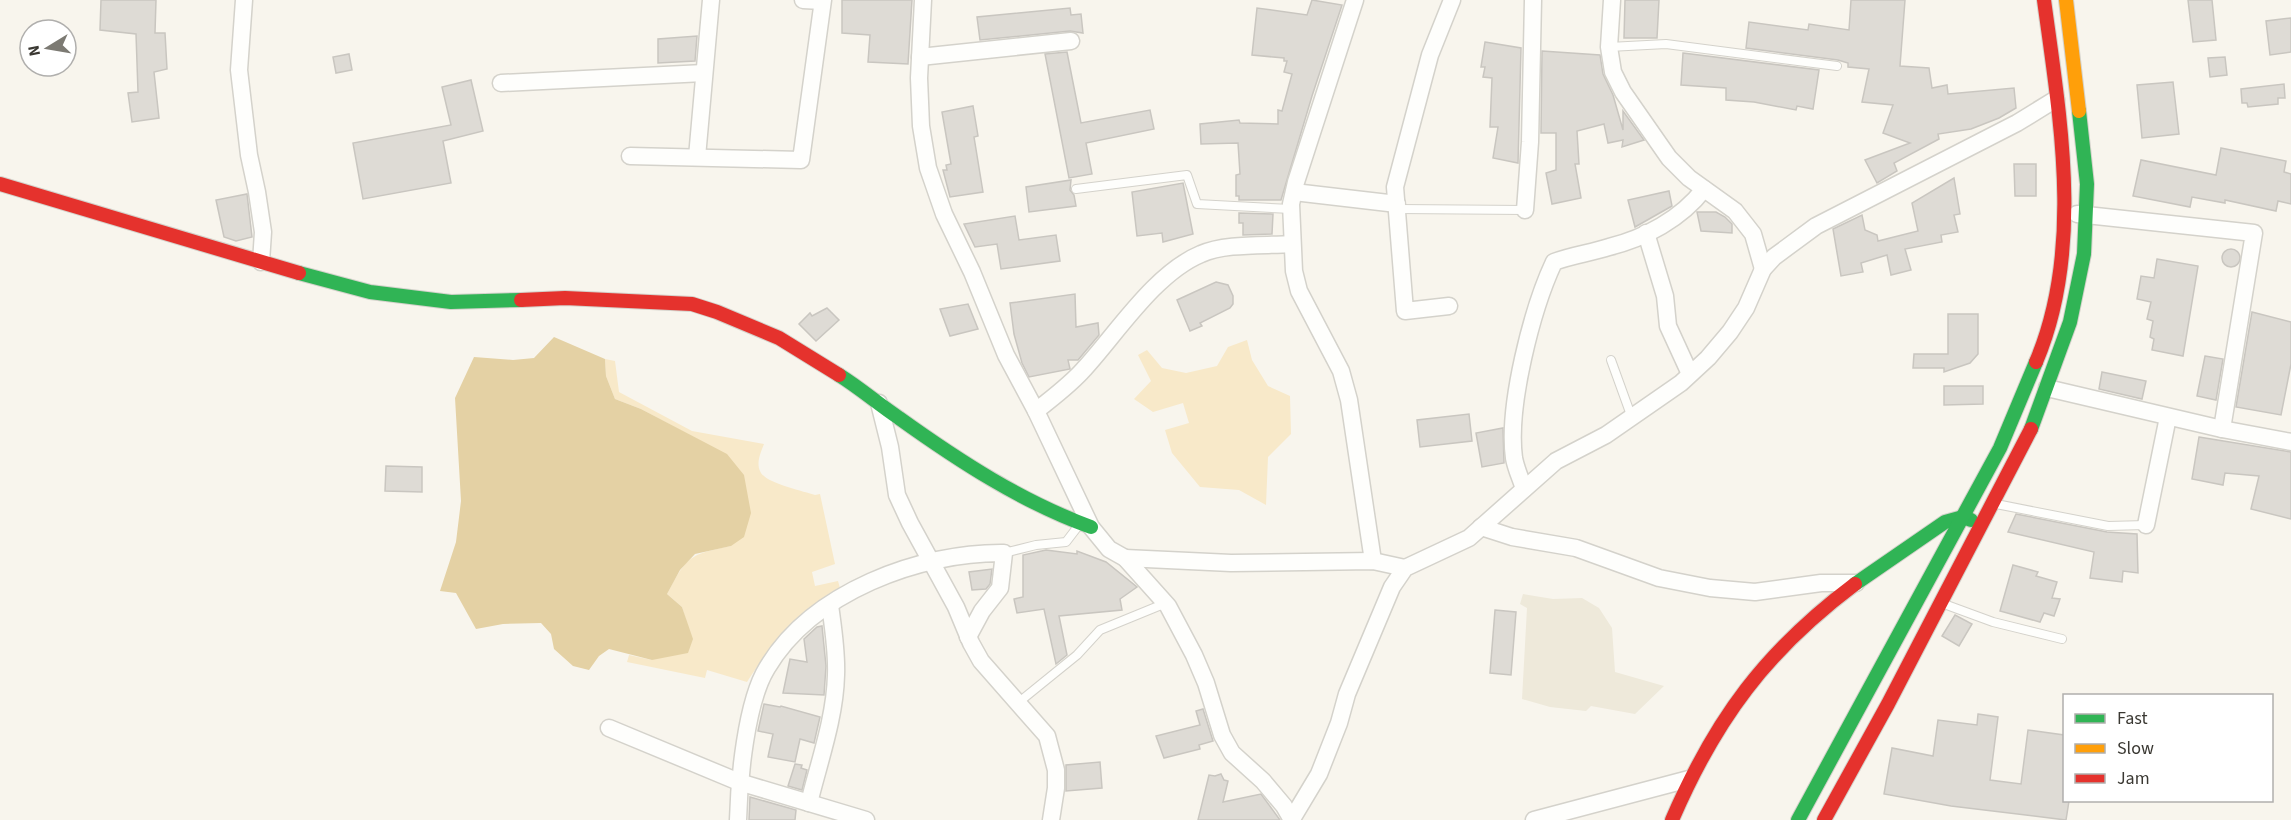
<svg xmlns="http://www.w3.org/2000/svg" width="2291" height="820" viewBox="0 0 2291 820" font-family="'Source Sans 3',sans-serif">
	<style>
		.built { fill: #eee9da }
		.green { fill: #f8e9c9 }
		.water { fill: #e4d1a4 }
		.building { fill: #dedbd5; stroke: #c9c6c0; stroke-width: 1.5 }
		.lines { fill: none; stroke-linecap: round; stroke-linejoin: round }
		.lane-casing { stroke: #d4d2cb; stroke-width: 10 }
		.street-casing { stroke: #d4d2cb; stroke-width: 19 }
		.fast-casing { stroke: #d4d2cb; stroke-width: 16 }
		.slow-casing { stroke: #d4d2cb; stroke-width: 16 }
		.jam-casing { stroke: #d4d2cb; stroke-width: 16 }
		.lane { stroke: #fefefc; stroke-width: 8 }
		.street { stroke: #fefefc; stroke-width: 16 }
		.fast { stroke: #30b455; stroke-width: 14 }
		.slow { stroke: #ff9f0a; stroke-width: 14 }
		.jam { stroke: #e5322d; stroke-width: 14 }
	</style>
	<rect width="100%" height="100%" fill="#f8f5ed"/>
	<path class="built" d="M1523,594L1553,599L1582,598L1599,608L1612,628L1615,672L1664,686L1635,714L1591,706L1586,711L1550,707L1522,699L1527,608L1520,604Z"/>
	<g class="green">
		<path d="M1247,340L1252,360L1268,386L1290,396L1291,434L1268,457L1266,505L1239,490L1200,487L1172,453L1165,430L1189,423L1183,403L1153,412L1134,399L1151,381L1138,355L1147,350L1162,368L1186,373L1217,366L1228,347Z"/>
		<path d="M605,359L615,361L619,392L692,431L764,444C761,452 756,462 760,471C764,483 803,491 815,495L820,494L835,564L812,572L815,586L838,581L840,588C799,612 772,642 747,682L707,670L705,678L627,662L629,655L652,660L686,620L682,607L667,594C688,555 689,555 731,546L727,455L641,409L615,399L606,376Z"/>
	</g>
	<path class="water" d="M554,337L605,359L606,376L615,399L641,409L727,454L744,475L751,513L744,537L731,546L695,554L680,570L667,594L682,607L693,639L688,653L652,660L609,649L599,656L589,670L573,666L554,649L551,634L541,623L503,624L476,629L456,593L440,591L456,542L461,501L455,398L474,357L513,360L534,358Z"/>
	<g class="building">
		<path d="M101,0H156L155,33H165L167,69L154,72L159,118L132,122L128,93L138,92L136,34L100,30Z"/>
		<path d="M842,0H912L908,64L868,62L870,35L842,33Z"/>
		<path d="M1312,0L1342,5L1312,96L1281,200H1239V196H1236V175L1240,174L1238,143L1201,144L1200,124L1239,120L1240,123L1278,124V110L1282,111L1292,74L1284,72L1287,61H1284V58L1252,55L1257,8L1307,15Z"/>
		<path d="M1625,0H1659L1657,38H1624Z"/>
		<path d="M1851,0H1905L1900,66L1929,68L1932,88L1947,85L1948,94L2014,88L2016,108L1999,118L1971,129L1938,134L1939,139L1894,163L1897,171L1877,183L1865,160L1910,143L1883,133L1893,105L1862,102L1869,69L1848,67V63L1838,60L1746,48L1749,22L1808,30L1809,24L1849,30Z"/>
		<path d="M2188,0H2212L2216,40L2193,42Z"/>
		<path d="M1070,8L1071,15L1081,14L1083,33L1070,31L980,40L977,17Z"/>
		<path d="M2291,18V52L2270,55L2266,21Z"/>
		<path d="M697,36L695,61L658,63V39Z"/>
		<path d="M1485,42L1521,48L1518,163L1493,158L1498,127H1490L1492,78L1483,77L1485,67H1481Z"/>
		<path d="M1542,51L1600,55L1603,74L1613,95L1623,130V111L1644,140L1622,147L1623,140L1608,143L1604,124L1577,131L1579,164H1575L1581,198L1552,204L1546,173L1556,170V133H1541Z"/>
		<path d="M1067,52L1081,123L1150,110L1154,129L1086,143L1092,174L1069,178L1045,54Z"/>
		<path d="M1683,53L1819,70L1813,109L1797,106L1796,110L1754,102L1726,100V88L1681,85Z"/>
		<path d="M349,54L352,70L336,73L333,57Z"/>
		<path d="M2225,57L2227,75L2210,77L2208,58Z"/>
		<path d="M471,80L483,131L443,141L451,183L363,199L353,143L451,125L442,87Z"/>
		<path d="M2173,82L2179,134L2142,138L2137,85Z"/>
		<path d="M2284,84L2285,98H2278V104L2248,107L2247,103H2242L2241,89Z"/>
		<path d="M973,106L978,136L974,137L983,192L950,197L943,170H947L946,165L951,164L942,112Z"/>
		<path d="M2221,148L2286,161L2284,172L2291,174V204L2278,201L2276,211L2225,200V203L2192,197L2190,207L2133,196L2141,160L2216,175Z"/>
		<path d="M2014,164H2036V196H2015Z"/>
		<path d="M1954,178L1960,214L1954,215L1958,232L1941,235L1942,242L1905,249L1911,270L1891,275L1887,255L1861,263L1863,272L1841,276L1833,229L1862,215L1865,230L1877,235L1878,241L1918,231L1912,203Z"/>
		<path d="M1071,180L1070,190L1074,195L1076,206L1029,212L1026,187Z"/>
		<path d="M1183,183L1193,234L1163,242L1162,233L1137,236L1132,192Z"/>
		<path d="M1669,191L1672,206L1635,227L1628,200Z"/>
		<path d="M247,194L252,237L236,241L224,237L216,200Z"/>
		<path d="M1697,212H1716L1725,217L1732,224V233L1701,231Z"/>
		<path d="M1239,213L1273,214L1272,234L1243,235V223H1239Z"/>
		<path d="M1015,216L1019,240L1056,235L1060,261L1001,269L997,244L975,247L964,224Z"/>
		<circle cx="2231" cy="258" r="9"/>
		<path d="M2157,259L2198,266L2183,356L2152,350L2154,339L2150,337L2153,321L2147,319L2151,302L2137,299L2141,276L2154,278Z"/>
		<path d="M1216,282L1228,285L1233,296V304L1230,308L1200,323L1202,326L1190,331L1177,300Z"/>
		<path d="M1075,294L1076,327L1098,323L1099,335L1078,360H1068L1070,369L1029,377L1022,363L1014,334L1010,303Z"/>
		<path d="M968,304L978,329L950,336L940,309Z"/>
		<path d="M827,308L839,320L816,341L799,324L810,313L812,316Z"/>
		<path d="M2252,312L2291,322V364L2281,415L2236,407Z"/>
		<path d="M1948,314H1978V354L1970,363L1944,372V368H1913L1914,354H1948Z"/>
		<path d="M2205,356L2223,359L2216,400L2197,396Z"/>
		<path d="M2102,372L2146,381L2142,399L2099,389Z"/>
		<path d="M1944,386H1983V404L1944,405Z"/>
		<path d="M1469,414L1472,441L1420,447L1417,420Z"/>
		<path d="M1503,428L1504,463L1482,467L1476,433Z"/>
		<path d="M2199,437L2291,452V519L2251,509L2259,476L2225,473L2223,485L2192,479Z"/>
		<path d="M386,466L422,467V492L385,491Z"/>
		<path d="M2016,514L2107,532L2137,534L2138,573L2123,571L2122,582L2090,578L2094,552L2008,532Z"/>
		<path d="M1046,550L1077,554V551L1106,562L1137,587L1120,599L1122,610L1059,616L1067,655L1056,664L1044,609L1017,613L1014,599L1023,597V555Z"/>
		<path d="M2013,565L2038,572L2036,576L2057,582L2052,598L2060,599L2054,616L2044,613L2040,622L2000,611Z"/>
		<path d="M992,569L990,584L986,589L972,590L969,572Z"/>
		<path d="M1495,610L1516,612L1511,675L1490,673Z"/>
		<path d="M1955,615L1972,624L1959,646L1942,636Z"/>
		<path d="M822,626L826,666L824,695L783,693L790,659L807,662L804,639L817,627Z"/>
		<path d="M764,704L780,707L781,706L820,717L814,743L800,739L795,762L768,757L773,734L758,731Z"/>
		<path d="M1203,709L1213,741L1199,745L1200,749L1164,758L1156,736L1200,725L1196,711Z"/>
		<path d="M1978,714L1998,717L1990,780L2021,784L2028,730L2064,735V801H2069L2066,820L1951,806L1884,794L1892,748L1933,756L1938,720L1977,725Z"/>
		<path d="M1100,762L1102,788L1066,791V765Z"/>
		<path d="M795,764L802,765L801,768L807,770L802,790L788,786Z"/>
		<path d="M1221,774L1224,780L1228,781L1223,802L1261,794L1280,820H1198L1209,775L1215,776Z"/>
		<path d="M750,797L796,810L795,820H749Z"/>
	</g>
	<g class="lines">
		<g class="lane-casing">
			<g id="lane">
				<path d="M1609,47L1666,44L1837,66"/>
				<path d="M1076,189L1187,175L1197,204L1291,209"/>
				<path d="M1398,209L1525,210"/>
				<path d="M1611,360L1632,418"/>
				<path d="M1996,504L2108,526L2146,525"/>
				<path d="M1004,553L1036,545L1066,542L1079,525"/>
				<path d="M1944,604L1993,622L2062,639"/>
				<path d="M1019,702L1077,655L1100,630L1166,603"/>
			</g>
		</g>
		<g class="street-casing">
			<g id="street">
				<path d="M244,0L239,70L249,155L257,192L263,232L261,262"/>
				<path d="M803,0L822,1"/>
				<path d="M923,0L919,78L921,126L928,168L944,214L972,272L1006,355L1036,411L1091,527L1109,549L1125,558L1168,606L1194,655L1206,683L1222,735L1232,753L1263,781L1284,806L1292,820"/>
				<path d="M1355,0L1296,182L1291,204L1294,271L1299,291L1341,371L1349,400L1373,561"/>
				<path d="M1612,0L1609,47L1613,72L1623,92L1669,158L1689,178L1735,211L1753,234L1763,269"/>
				<path d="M920,57L1071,41"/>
				<path d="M501,83L704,73"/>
				<path d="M630,156L801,160L823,0"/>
				<path d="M697,157L711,0"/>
				<path d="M1294,192L1397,204"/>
				<path d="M1525,210L1530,142L1533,0"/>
				<path d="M2077,214L2254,233L2222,429L2291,442"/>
				<path d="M1646,233L1665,296L1668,326L1690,374"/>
				<path d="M1449,306L1405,311L1395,187L1430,55L1452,0"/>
				<path d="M2047,388L2222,429"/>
				<path d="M879,403L890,447L897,495L910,523L956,607L971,643L981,661L1047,736L1056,770V788L1051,820"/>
				<path d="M1036,411C1052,398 1070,385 1084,369C1117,333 1155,273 1201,254C1225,243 1265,246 1292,244"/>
				<path d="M1524,489C1521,479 1516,469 1514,458C1507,406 1532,309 1554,262C1572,255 1591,253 1609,247C1645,238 1681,219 1704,189"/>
				<path d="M2146,525L2168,417"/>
				<path d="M1481,527L1512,537L1576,548L1659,578L1710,588L1755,592L1821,583H1856"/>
				<path d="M1125,558L1231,563L1373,561L1405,568"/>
				<path d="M609,728L739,782L866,820"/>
				<path d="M809,803C819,762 835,718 836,675C837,651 833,628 830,605"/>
				<path d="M1292,819L1319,774L1339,723L1347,694L1392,587L1405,568L1469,538L1556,461L1606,435L1681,383L1708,358L1730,332L1746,308L1763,269L1774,257L1816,226L2017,123L2056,99"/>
				<path d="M738,820C739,780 746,702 767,668C812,592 920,552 1004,553L1000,588L982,611L968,637"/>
				<path d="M1534,820L1689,779"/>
			</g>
		</g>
		<g class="fast-casing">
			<g id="fast">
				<path d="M299,273L370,292L451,302L521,300"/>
				<path d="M839,375C860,388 878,404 899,418C959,461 1022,502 1091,527"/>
				<path d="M2031,429L2070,322L2084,254L2087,184L2079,111"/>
				<path d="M1855,584L1945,522L1963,517L1971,520"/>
				<path d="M1798,820L2000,448L2036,362"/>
			</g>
		</g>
		<g class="slow-casing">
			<path id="slow" d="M2066,0L2079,111"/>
		</g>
		<g class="jam-casing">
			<g id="jam">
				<path d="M0,184L299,273"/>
				<path d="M521,300L565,298L692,304L717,312L779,338L839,375"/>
				<path d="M2036,362C2084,249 2060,118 2044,0"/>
				<path d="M1672,820C1716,718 1766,651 1855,584"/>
				<path d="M1824,820L1888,704L2031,429"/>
			</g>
		</g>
		<use href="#lane" class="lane"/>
		<use href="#street" class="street"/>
		<use href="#fast" class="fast"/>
		<use href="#slow" class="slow"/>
		<use href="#jam" class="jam"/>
	</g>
	<rect x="2063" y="694" width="210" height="108" fill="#ffffff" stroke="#b0afad" stroke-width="1.5"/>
	<rect x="2075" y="714" width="30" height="9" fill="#30b455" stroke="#b0afad" stroke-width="1.5"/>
	<text x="2117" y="724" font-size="18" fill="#3a3832">Fast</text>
	<rect x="2075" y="744" width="30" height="9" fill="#ff9f0a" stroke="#b0afad" stroke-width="1.5"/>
	<text x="2117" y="754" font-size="18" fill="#3a3832">Slow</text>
	<rect x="2075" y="774" width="30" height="9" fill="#e5322d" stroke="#b0afad" stroke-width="1.5"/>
	<text x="2117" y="784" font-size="18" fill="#3a3832">Jam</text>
	<g transform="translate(48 48) rotate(259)"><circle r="28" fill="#ffffff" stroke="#b0afad" stroke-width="1.5"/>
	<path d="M0-4.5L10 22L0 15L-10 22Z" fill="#7c7a73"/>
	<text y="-9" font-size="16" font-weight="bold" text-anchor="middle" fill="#3a3832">N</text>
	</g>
</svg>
